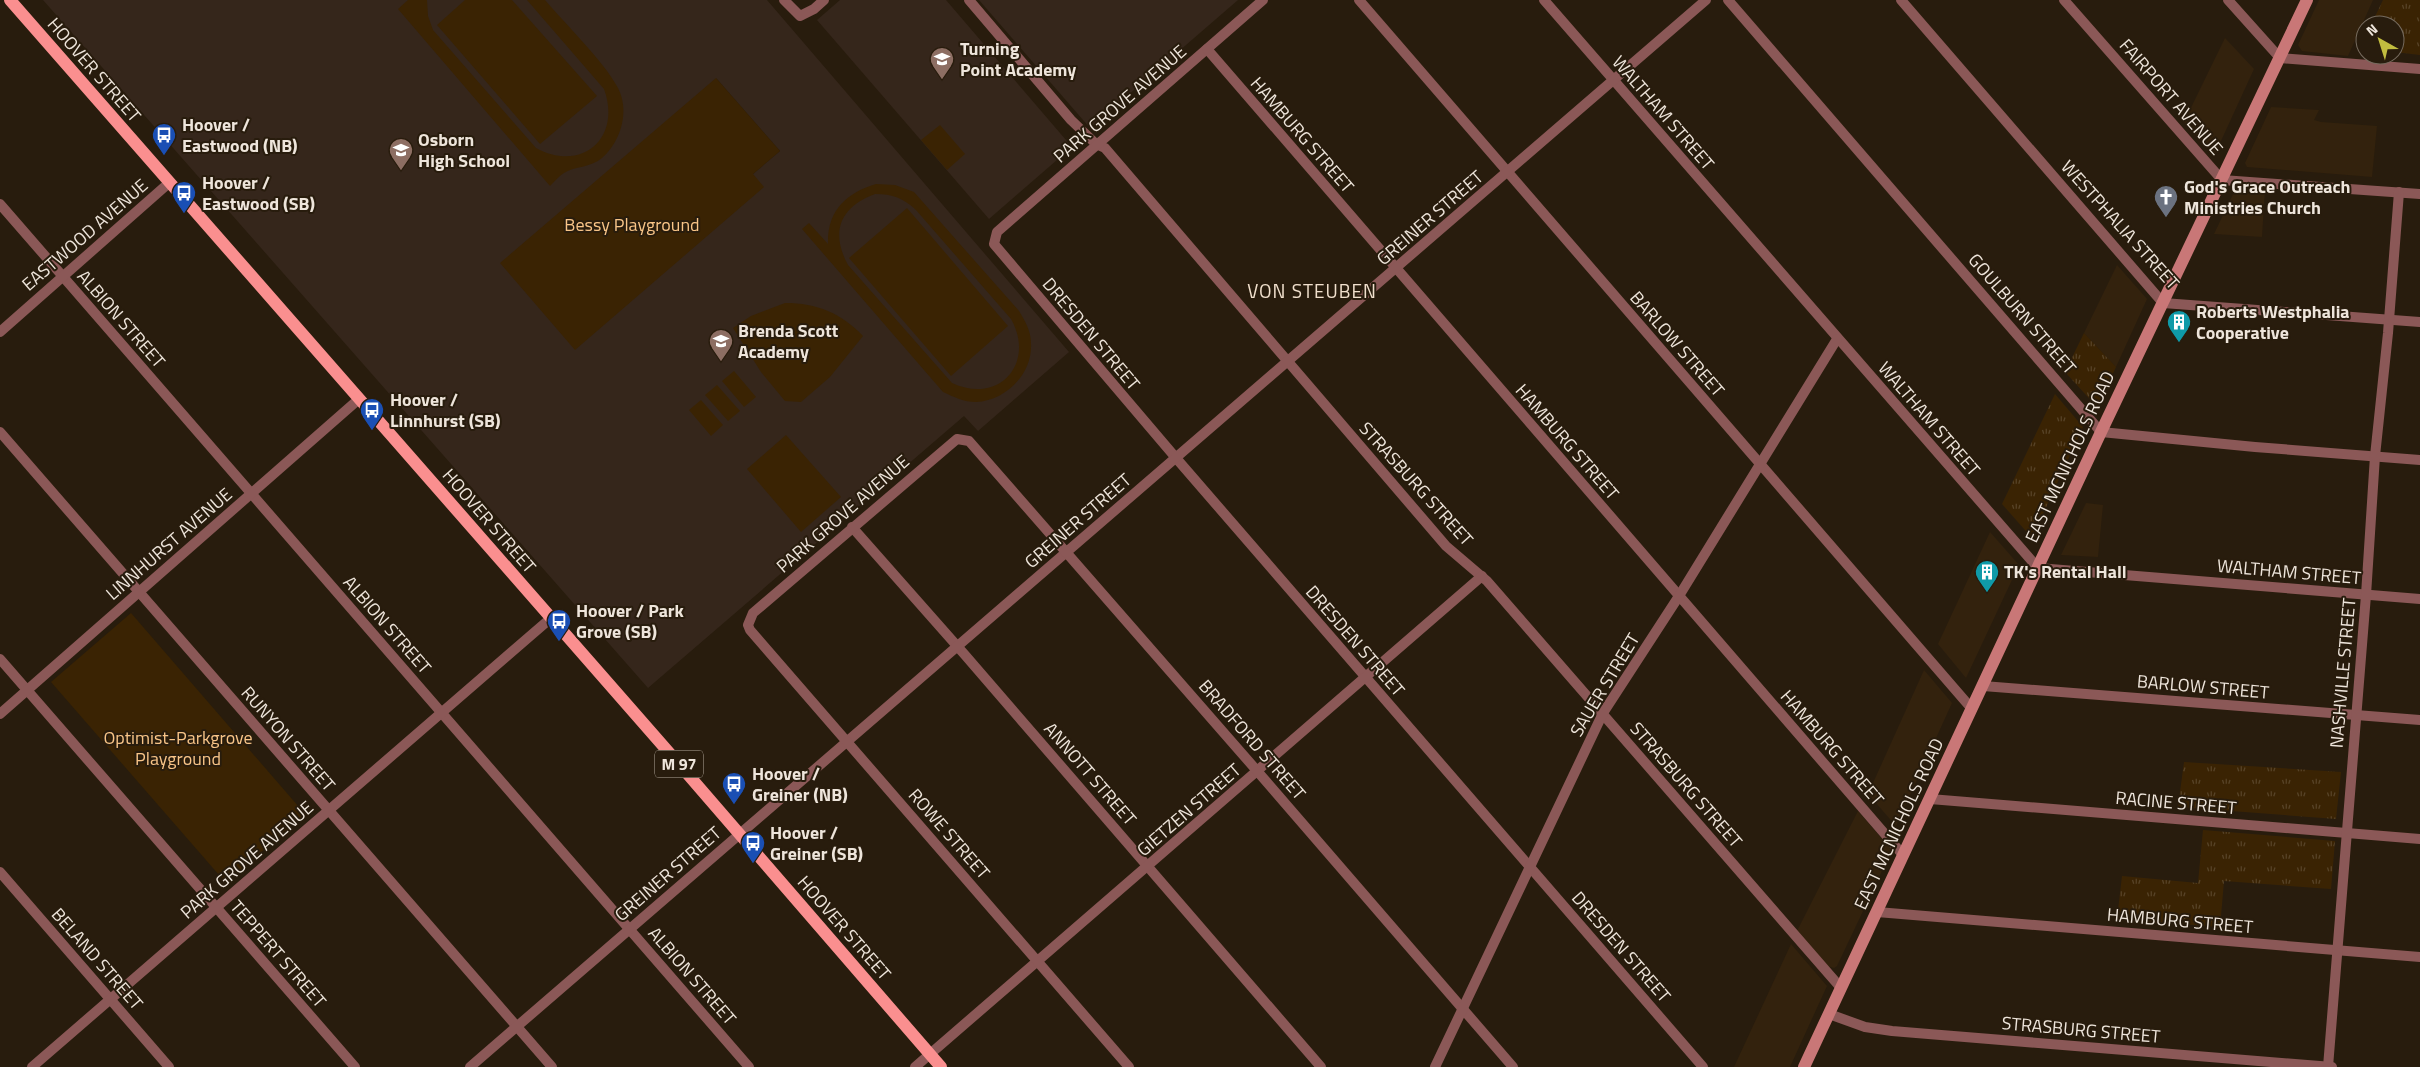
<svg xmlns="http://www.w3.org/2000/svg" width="2420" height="1067" viewBox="0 0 2420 1067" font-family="'Titillium Web',sans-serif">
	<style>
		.built { fill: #33220d }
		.education { fill: #35261b; fill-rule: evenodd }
		.grass { fill: url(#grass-tufts) }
		.green { fill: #3a2303; fill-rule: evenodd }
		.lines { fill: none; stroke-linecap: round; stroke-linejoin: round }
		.street { stroke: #8b5857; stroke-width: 10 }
		.secondary { stroke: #c97777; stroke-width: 12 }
		.primary { stroke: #fa8f8f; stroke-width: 12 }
		.labels { text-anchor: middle; stroke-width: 4; stroke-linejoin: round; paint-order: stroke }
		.shield { fill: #281c0d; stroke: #b3a99d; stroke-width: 1 }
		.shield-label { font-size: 16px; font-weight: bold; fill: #eee5db }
		.poi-label { font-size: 18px; font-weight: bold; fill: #eee5db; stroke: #281c0d; text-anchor: start }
		.street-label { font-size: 18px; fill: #eee5db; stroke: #281c0d }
		.park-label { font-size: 18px; fill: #f9c588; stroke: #281c0d }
		.neighbourhood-label { font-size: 19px; letter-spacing: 1px; fill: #f1e0cd; stroke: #281c0d }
	</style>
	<defs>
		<pattern id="grass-tufts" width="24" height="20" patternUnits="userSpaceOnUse" patternTransform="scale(1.25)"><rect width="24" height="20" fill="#3a2303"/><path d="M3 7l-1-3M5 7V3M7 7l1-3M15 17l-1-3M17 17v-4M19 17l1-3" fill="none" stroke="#574327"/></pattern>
	</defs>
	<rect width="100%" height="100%" fill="#281c0d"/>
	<g class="built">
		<path d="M2319,0H2373L2348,56L2302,51L2298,45Z"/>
		<path d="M2225,38L2254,69L2215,154L2184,122Z"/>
		<path d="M2271,107L2319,110L2314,120L2321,122L2377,126L2372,177L2247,167L2245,163Z"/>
		<path d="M2236,188L2265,190L2262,237L2214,234Z"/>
		<path d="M2117,265L2147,299L2116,367L2084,333Z"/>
		<path d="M2086,503L2103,505L2098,557L2061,555Z"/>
		<path d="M1990,532L2019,565L1966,678L1938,644Z"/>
		<path d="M1924,670L1952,703L1896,826L1868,794Z"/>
		<path d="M1858,811L1889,847L1891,852L1837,966L1834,968L1827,966L1797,931Z"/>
		<path d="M1791,944L1827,986L1790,1067H1734Z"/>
	</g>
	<g class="education">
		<path d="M43,0H767L1069,352L978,431L964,416L648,688ZM716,78L780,151L753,174Z"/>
		<path d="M840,0H946L1072,147L989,219L817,20Z"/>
		<path d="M979,0H1238L1090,128Z"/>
	</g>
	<g class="grass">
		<path d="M2383,0H2420V55L2395,52V25H2371Z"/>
		<path d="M2084,333L2116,367L2097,407L2065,372Z"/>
		<path d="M2055,394L2083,427L2032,538L2002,504Z"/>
		<path d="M2184,762L2341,772L2336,819L2178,807Z"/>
		<path d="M2203,830L2335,841L2331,889L2224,881L2220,927L2117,919L2122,876L2198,883Z"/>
	</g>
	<g class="green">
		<path d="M408,0H427L428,16L433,30L536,148C582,173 622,138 604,89L527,0H545C566,25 603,60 618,88C630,111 621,141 602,158C590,168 575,166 564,173C559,176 554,182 550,186L398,9Z"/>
		<path d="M465,0H512L597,96L540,144L437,25Z"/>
		<path d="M716,78L780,151L753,174L764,187L575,350L500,263Z"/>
		<path d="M940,125L965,154L947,170L921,140Z"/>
		<path d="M876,184L895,185L914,192L1019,311C1025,321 1031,331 1031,343C1033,373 1006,401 976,402C964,402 954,397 943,392L802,229L809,223L828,244C827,211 846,193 876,184ZM875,194C893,194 903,198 916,210L1011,319C1036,363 999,405 952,383L848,265C830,232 840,207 875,194Z"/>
		<path d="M907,208L1008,326L951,376L849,258Z"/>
		<path d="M785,303C817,303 841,313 863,336L830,377L801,402L785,401L761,372L733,328L751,316Z"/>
		<path d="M734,371L756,397L744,407L722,381Z"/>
		<path d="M717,385L740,411L728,421L705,395Z"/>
		<path d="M701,400L723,425L711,436L689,410Z"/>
		<path d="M786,435L841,497L801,532L747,469Z"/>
		<path d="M131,613L305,814L226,883L51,682Z"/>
	</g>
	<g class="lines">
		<g class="street">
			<path d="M784,0L800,16L814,9L824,0"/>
			<path d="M969,0L1071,120L1096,144L1105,148L1446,546L1487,581L1841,988"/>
			<path d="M1263,0L997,232L994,244L1176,458L1703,1067"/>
			<path d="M1359,0L1972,709"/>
			<path d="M1544,0L2038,568L2420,599"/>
			<path d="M1728,0L2101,432L2255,447L2420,460"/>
			<path d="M1901,0L2163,303L2420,322"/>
			<path d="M2064,0L2222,180L2420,194"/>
			<path d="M2228,0L2280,58L2420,69"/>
			<path d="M1207,49L1903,855"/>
			<path d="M0,204L749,1067"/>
			<path d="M0,332L170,182"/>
			<path d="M0,432L552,1067"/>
			<path d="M852,527L965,655L1321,1067"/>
			<path d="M0,659L355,1067"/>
			<path d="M1983,686L2420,720"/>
			<path d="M0,714L359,399"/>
			<path d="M1930,799L2420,839"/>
			<path d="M0,872L169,1067"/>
			<path d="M1877,912L2420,957"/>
			<path d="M1829,1014L1865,1027L1892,1031L2332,1067"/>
			<path d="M32,1067L551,618"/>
			<path d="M470,1067L1706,0"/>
			<path d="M915,1067L1482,576"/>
			<path d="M1129,1067L750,630L748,625L753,613L957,439L969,441L1258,772L1513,1067"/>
			<path d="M1435,1067L1603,713L1679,596L1837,339"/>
			<path d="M2328,1067L2366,595L2375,456L2388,333L2399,192"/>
		</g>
		<path class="secondary" d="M1804,1067L2101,432L2307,0"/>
		<path class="primary" d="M10,0L672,756L941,1067"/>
	</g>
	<defs>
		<g id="school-pin" transform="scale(1.25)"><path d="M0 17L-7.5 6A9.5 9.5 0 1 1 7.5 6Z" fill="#8d6e63" stroke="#281c0d"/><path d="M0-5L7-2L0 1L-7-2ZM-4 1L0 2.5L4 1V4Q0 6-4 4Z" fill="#fff"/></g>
		<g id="bus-pin" transform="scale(1.25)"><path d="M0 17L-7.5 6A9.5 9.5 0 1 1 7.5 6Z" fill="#1a4fb4" stroke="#281c0d"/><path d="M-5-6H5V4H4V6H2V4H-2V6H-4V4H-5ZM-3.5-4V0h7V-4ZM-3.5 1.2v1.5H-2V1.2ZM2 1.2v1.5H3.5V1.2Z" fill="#fff"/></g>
		<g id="church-pin" transform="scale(1.25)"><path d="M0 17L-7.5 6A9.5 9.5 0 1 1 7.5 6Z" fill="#6b7280" stroke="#281c0d"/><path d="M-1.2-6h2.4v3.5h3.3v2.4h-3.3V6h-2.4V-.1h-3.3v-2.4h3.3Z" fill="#fff"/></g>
		<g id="building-pin" transform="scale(1.25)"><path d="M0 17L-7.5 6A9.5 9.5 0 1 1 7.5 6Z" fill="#0f9aa8" stroke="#281c0d"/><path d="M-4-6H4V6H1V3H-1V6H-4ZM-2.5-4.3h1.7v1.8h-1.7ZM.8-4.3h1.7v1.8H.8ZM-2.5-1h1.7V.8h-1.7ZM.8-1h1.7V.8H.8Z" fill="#fff"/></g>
	</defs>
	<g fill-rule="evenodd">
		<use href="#school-pin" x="942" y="59"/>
		<use href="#bus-pin" x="164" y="135"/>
		<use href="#school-pin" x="401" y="150"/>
		<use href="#bus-pin" x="184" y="193"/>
		<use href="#church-pin" x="2166" y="197"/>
		<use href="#building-pin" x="2179" y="322"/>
		<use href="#school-pin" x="721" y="341"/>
		<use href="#bus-pin" x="372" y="410"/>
		<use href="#building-pin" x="1987" y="572"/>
		<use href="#bus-pin" x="559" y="621"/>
		<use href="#bus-pin" x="734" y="784"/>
		<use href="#bus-pin" x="753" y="843"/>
	</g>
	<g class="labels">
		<rect class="shield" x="655" y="750.5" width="48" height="27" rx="4"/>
		<g class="shield-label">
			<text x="679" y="770">M 97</text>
		</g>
		<g class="poi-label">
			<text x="960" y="55">Turning<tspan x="960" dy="21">Point Academy</tspan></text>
			<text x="182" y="131">Hoover /<tspan x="182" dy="21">Eastwood (NB)</tspan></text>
			<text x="418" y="146">Osborn<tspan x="418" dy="21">High School</tspan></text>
			<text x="202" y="189">Hoover /<tspan x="202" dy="21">Eastwood (SB)</tspan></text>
			<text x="2184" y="193">God's Grace Outreach<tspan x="2184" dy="21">Ministries Church</tspan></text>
			<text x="2196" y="318">Roberts Westphalia<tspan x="2196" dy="21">Cooperative</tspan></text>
			<text x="738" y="337">Brenda Scott<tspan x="738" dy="21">Academy</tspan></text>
			<text x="390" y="406">Hoover /<tspan x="390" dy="21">Linnhurst (SB)</tspan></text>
			<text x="2004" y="578">TK's Rental Hall</text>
			<text x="576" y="617">Hoover / Park<tspan x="576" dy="21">Grove (SB)</tspan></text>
			<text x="752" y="780">Hoover /<tspan x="752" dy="21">Greiner (NB)</tspan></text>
			<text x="770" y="839">Hoover /<tspan x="770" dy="21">Greiner (SB)</tspan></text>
		</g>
		<g class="street-label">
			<text transform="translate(94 70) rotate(49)" y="6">HOOVER STREET</text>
			<text transform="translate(2171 97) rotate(49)" y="6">FAIRPORT AVENUE</text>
			<text transform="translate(1120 104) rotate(-41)" y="6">PARK GROVE AVENUE</text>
			<text transform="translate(1663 113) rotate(49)" y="6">WALTHAM STREET</text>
			<text transform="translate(1302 135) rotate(49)" y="6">HAMBURG STREET</text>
			<text transform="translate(1430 218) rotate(-41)" y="6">GREINER STREET</text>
			<text transform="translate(2120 225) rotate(48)" y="6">WESTPHALIA STREET</text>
			<text transform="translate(85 235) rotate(-41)" y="6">EASTWOOD AVENUE</text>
			<text transform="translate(2022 314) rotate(49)" y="6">GOULBURN STREET</text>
			<text transform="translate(121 319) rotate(49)" y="6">ALBION STREET</text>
			<text transform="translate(1091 334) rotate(50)" y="6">DRESDEN STREET</text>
			<text transform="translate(1677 344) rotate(49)" y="6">BARLOW STREET</text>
			<text transform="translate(1929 419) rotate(49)" y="6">WALTHAM STREET</text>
			<text transform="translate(1567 442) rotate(49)" y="6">HAMBURG STREET</text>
			<text transform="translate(2070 457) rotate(-65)" y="6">EAST MCNICHOLS ROAD</text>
			<text transform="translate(1416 484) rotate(48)" y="6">STRASBURG STREET</text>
			<text transform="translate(843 514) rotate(-41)" y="6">PARK GROVE AVENUE</text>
			<text transform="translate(489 521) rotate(49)" y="6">HOOVER STREET</text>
			<text transform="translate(1078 521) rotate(-41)" y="6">GREINER STREET</text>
			<text transform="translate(169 544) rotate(-41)" y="6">LINNHURST AVENUE</text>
			<text transform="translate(2289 572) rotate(5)" y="6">WALTHAM STREET</text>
			<text transform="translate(387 625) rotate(49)" y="6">ALBION STREET</text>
			<text transform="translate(1355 641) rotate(49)" y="6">DRESDEN STREET</text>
			<text transform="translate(2343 673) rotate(-85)" y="6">NASHVILLE STREET</text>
			<text transform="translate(1605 685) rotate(-59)" y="6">SAUER STREET</text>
			<text transform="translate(2203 687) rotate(5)" y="6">BARLOW STREET</text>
			<text transform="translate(288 739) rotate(49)" y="6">RUNYON STREET</text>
			<text transform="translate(1252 740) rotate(49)" y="6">BRADFORD STREET</text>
			<text transform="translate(1832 748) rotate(49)" y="6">HAMBURG STREET</text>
			<text transform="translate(1090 774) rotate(49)" y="6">ANNOTT STREET</text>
			<text transform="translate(1686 785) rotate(49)" y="6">STRASBURG STREET</text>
			<text transform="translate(2176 803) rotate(5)" y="6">RACINE STREET</text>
			<text transform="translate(1189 810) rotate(-41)" y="6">GIETZEN STREET</text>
			<text transform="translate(1899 824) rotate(-65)" y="6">EAST MCNICHOLS ROAD</text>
			<text transform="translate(949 834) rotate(49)" y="6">ROWE STREET</text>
			<text transform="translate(247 860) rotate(-41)" y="6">PARK GROVE AVENUE</text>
			<text transform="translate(668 874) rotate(-41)" y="6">GREINER STREET</text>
			<text transform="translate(2180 921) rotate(5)" y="6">HAMBURG STREET</text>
			<text transform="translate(844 928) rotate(49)" y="6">HOOVER STREET</text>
			<text transform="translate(1621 947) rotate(49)" y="6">DRESDEN STREET</text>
			<text transform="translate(278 954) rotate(49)" y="6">TEPPERT STREET</text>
			<text transform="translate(97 959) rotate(49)" y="6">BELAND STREET</text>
			<text transform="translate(692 976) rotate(49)" y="6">ALBION STREET</text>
			<text transform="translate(2081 1030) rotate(5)" y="6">STRASBURG STREET</text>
		</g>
		<g class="park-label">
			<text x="632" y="231">Bessy Playground</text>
			<text x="178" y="744">Optimist-Parkgrove<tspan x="178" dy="21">Playground</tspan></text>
		</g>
		<g class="neighbourhood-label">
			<text x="1312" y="298">VON STEUBEN</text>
		</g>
	</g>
	<g transform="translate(2380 40) rotate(321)"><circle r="24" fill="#281c0d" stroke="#776c5f"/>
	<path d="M0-4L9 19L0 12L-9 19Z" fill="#c2bd3f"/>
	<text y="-8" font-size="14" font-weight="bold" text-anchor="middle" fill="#eee5db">N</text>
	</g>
</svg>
